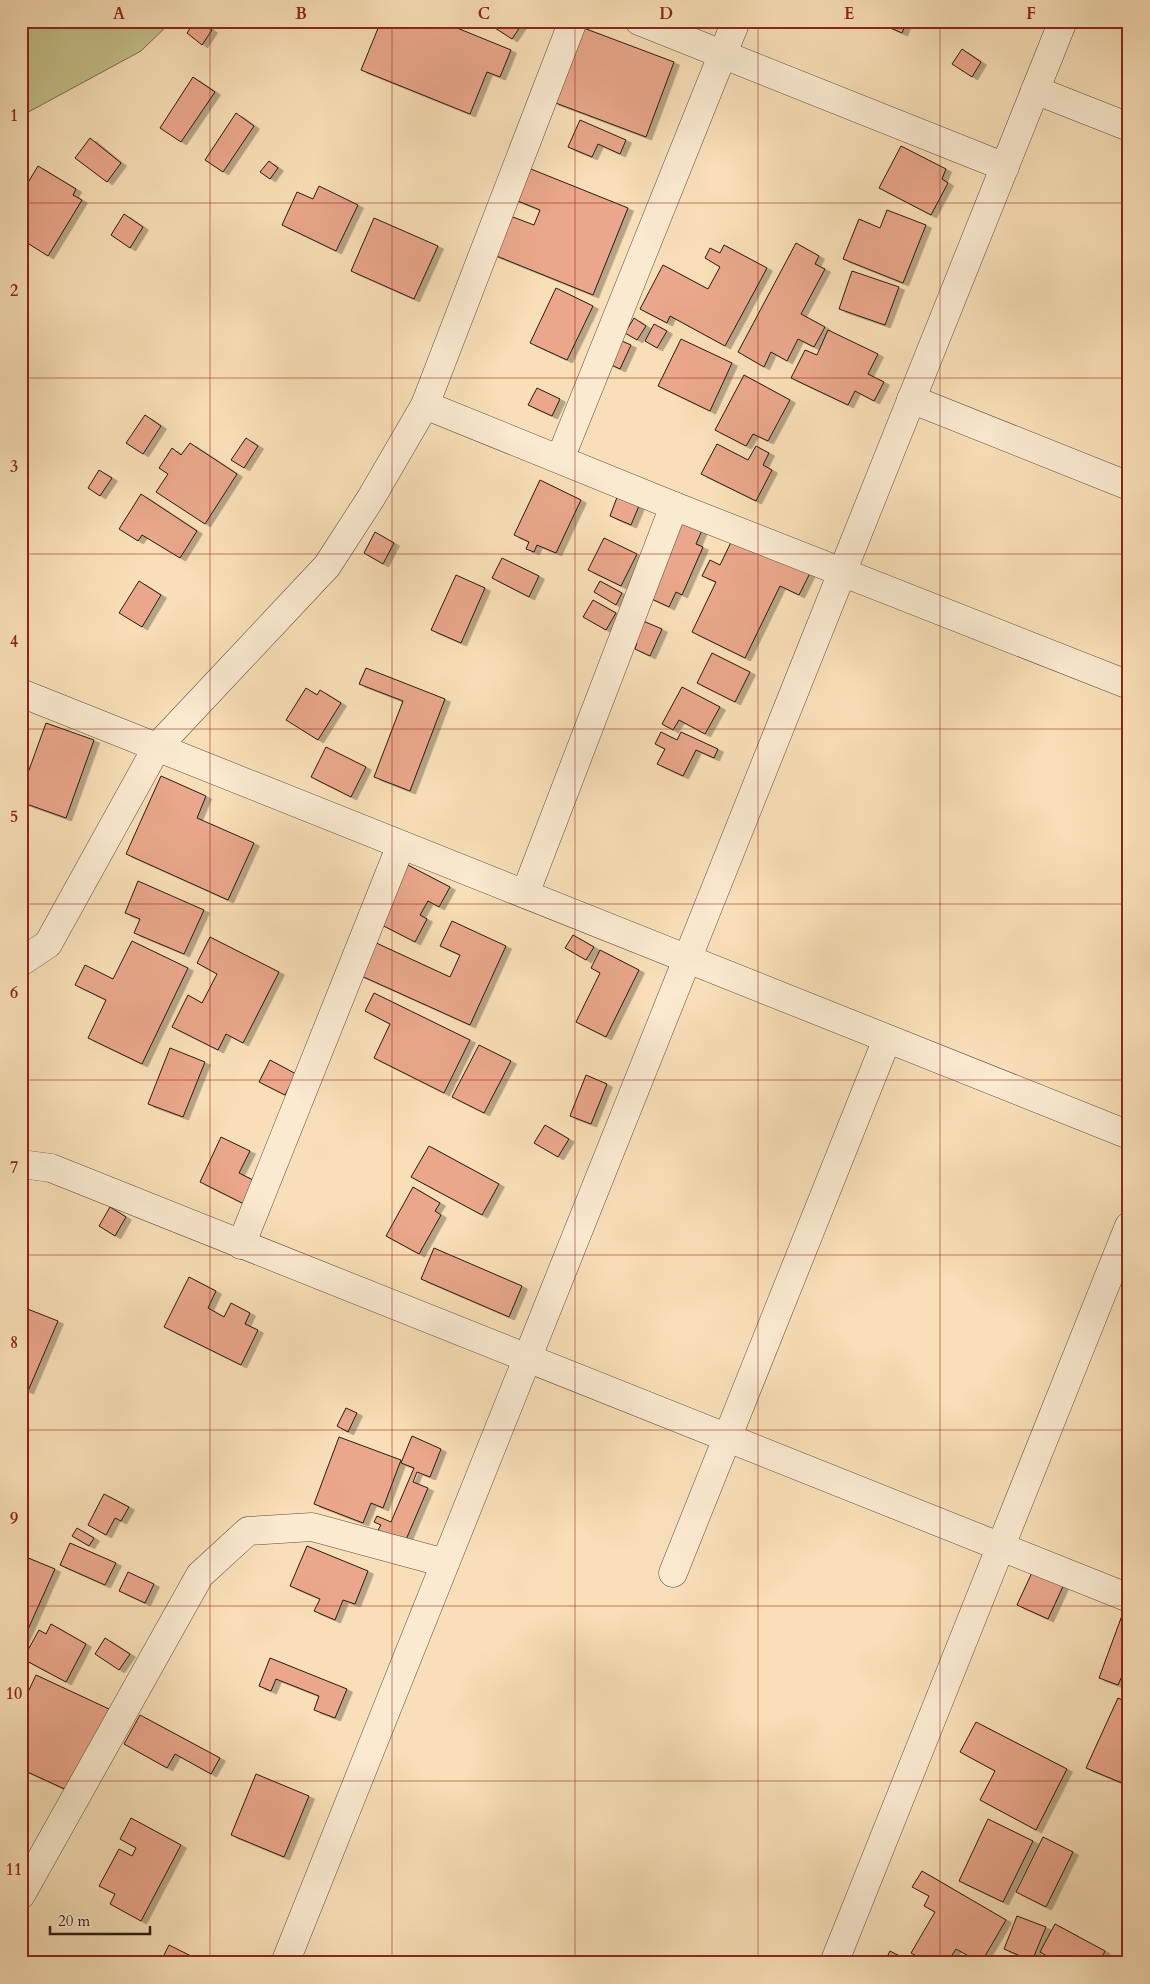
<svg xmlns="http://www.w3.org/2000/svg" width="1150" height="1984" viewBox="0 0 1150 1984" font-family="Cardo,serif">
	<style>
		.green { fill: #c4c089; stroke: #766e4e }
		.building { fill: #eaa78b; stroke: #291c12; filter: url(#shadow) }
		.lines { fill: none; stroke-linecap: round; stroke-linejoin: round }
		.minor-casing { stroke: #5d4d3b; stroke-width: 29 }
		.tertiary-casing { stroke: #5d4d3b; stroke-width: 29 }
		.minor { stroke: #faead0; stroke-width: 28 }
		.tertiary { stroke: #faead0; stroke-width: 28 }
		.grid { fill: none; stroke: #8f2418; stroke-width: 1; stroke-opacity: 0.55 }
		.neatline { fill: none; stroke: #8f2418; stroke-width: 2 }
		.grid-label { font-size: 16px; text-anchor: middle; font-weight: bold; fill: #8f2418 }
	</style>
	<defs>
		<filter id="shadow"><feDropShadow dx="5.5" dy="3" stdDeviation="0" flood-color="#0004"/></filter>
	</defs>
	<rect width="100%" height="100%" fill="#f8dfb7"/>
	<filter id="stains"><feTurbulence type="fractalNoise" baseFrequency=".004" numOctaves="4"/><feColorMatrix values="0 0 0 0 .2 0 0 0 0 .09 0 0 0 0 .02 0 0 0 .5 -.17"/></filter>
	<radialGradient id="worn" r=".72"><stop offset=".6" stop-color="#630" stop-opacity="0"/><stop offset="1" stop-color="#630" stop-opacity=".3"/></radialGradient>
	<path class="green" d="M21,21H172L141,51L21,116Z"/>
	<g class="building">
		<path d="M195,21H200L212,30L202,45L187,33Z"/>
		<path d="M381,21H440L511,50L500,77L487,72L470,114L361,70Z"/>
		<path d="M500,21H524L512,39L495,28Z"/>
		<path d="M875,21H907L902,33Z"/>
		<path d="M581,27L674,62L646,137L553,102Z"/>
		<path d="M962,49L981,62L972,77L952,64Z"/>
		<path d="M193,77L215,92L181,142L160,128Z"/>
		<path d="M236,113L254,126L223,172L205,160Z"/>
		<path d="M580,120L626,140L620,154L598,144L592,157L568,147Z"/>
		<path d="M90,138L121,163L107,182L75,158Z"/>
		<path d="M901,146L946,169L942,179L948,183L931,215L879,188Z"/>
		<path d="M269,161L278,168L270,179L260,172Z"/>
		<path d="M38,166L76,189L73,195L82,200L48,256L21,239V194Z"/>
		<path d="M526,167L628,208L593,295L489,253L505,214L534,225L540,210L513,199Z"/>
		<path d="M319,186L358,205L336,251L282,225L297,192L313,199Z"/>
		<path d="M887,210L926,225L903,283L843,259L859,219L880,228Z"/>
		<path d="M124,214L143,227L130,248L111,235Z"/>
		<path d="M374,218L438,246L414,299L351,271Z"/>
		<path d="M796,243L819,256L815,264L825,269L801,314L825,327L814,347L798,339L787,361L771,352L764,367L738,352Z"/>
		<path d="M724,245L767,268L725,346L670,316L667,323L640,309L663,265L708,289L720,267L705,258L710,248L720,253Z"/>
		<path d="M852,271L899,287L885,325L839,309Z"/>
		<path d="M556,288L593,306L567,360L530,343Z"/>
		<path d="M634,318L646,326L637,340L625,333Z"/>
		<path d="M654,324L667,331L657,348L645,341Z"/>
		<path d="M828,330L878,354L868,374L884,382L874,401L855,391L848,405L791,378L805,350L817,355Z"/>
		<path d="M615,338L631,345L620,369L605,362Z"/>
		<path d="M681,339L732,363L710,411L658,386Z"/>
		<path d="M744,375L790,400L768,441L753,434L746,446L715,430Z"/>
		<path d="M537,388L560,399L552,416L528,405Z"/>
		<path d="M145,415L161,426L143,454L126,443Z"/>
		<path d="M246,438L258,446L244,468L231,460Z"/>
		<path d="M190,443L237,474L205,524L156,492L168,474L159,468L172,448L181,455Z"/>
		<path d="M717,444L748,460L756,446L769,453L763,465L772,470L756,501L701,474Z"/>
		<path d="M99,470L112,478L100,496L88,488Z"/>
		<path d="M540,480L581,500L556,553L537,545L534,552L526,549L529,542L514,535Z"/>
		<path d="M619,492L641,501L631,525L610,516Z"/>
		<path d="M141,494L197,531L180,558L142,535L138,541L119,529Z"/>
		<path d="M675,520L703,528L696,544L703,547L682,595L676,592L669,607L641,594Z"/>
		<path d="M375,532L394,543L383,564L364,553Z"/>
		<path d="M734,536L810,573L799,595L780,586L745,658L692,632L716,582L702,576L710,560L720,565Z"/>
		<path d="M604,538L637,554L621,586L588,570Z"/>
		<path d="M502,558L539,576L529,597L492,578Z"/>
		<path d="M456,575L485,588L461,643L431,630Z"/>
		<path d="M139,581L161,595L142,627L119,613Z"/>
		<path d="M600,581L622,593L616,605L594,592Z"/>
		<path d="M593,600L616,613L606,630L583,617Z"/>
		<path d="M636,618L662,629L650,656L635,649L637,643L627,638Z"/>
		<path d="M712,653L750,672L735,702L697,683Z"/>
		<path d="M366,668L445,699L410,791L374,777L403,701L359,684Z"/>
		<path d="M682,687L720,707L705,734L679,720L673,730L662,724Z"/>
		<path d="M306,688L317,695L320,690L341,703L318,740L286,720Z"/>
		<path d="M46,723L94,740L66,818L21,802V792Z"/>
		<path d="M661,732L677,740L681,732L718,749L714,758L696,750L683,776L657,764L665,749L655,744Z"/>
		<path d="M326,747L366,767L351,797L311,777Z"/>
		<path d="M161,776L206,796L197,818L254,843L228,900L126,854Z"/>
		<path d="M404,863L450,887L439,907L428,901L420,915L427,919L415,942L374,921Z"/>
		<path d="M138,881L204,910L184,954L134,933L140,919L125,913Z"/>
		<path d="M452,921L506,946L470,1025L357,974L372,941L450,977L460,955L440,946Z"/>
		<path d="M573,935L594,947L586,960L565,948Z"/>
		<path d="M210,937L279,972L243,1043L226,1034L218,1050L172,1027L188,995L202,1003L217,974L197,963Z"/>
		<path d="M132,941L188,968L142,1064L88,1038L106,1000L75,985L85,965L113,979Z"/>
		<path d="M600,950L639,970L606,1037L576,1022L600,973L591,968Z"/>
		<path d="M374,993L470,1040L444,1093L374,1058L390,1024L365,1011Z"/>
		<path d="M479,1045L511,1061L484,1113L452,1097Z"/>
		<path d="M170,1048L205,1062L183,1117L148,1104Z"/>
		<path d="M270,1060L296,1074L285,1095L259,1082Z"/>
		<path d="M586,1075L607,1084L591,1124L570,1116Z"/>
		<path d="M545,1125L569,1139L558,1157L534,1143Z"/>
		<path d="M221,1137L250,1151L239,1173L255,1181L244,1204L200,1182Z"/>
		<path d="M429,1146L499,1184L482,1215L411,1177Z"/>
		<path d="M413,1187L440,1203L435,1211L441,1215L419,1254L386,1236Z"/>
		<path d="M110,1207L126,1217L115,1236L99,1226Z"/>
		<path d="M434,1248L522,1286L509,1317L421,1279Z"/>
		<path d="M189,1277L216,1291L208,1308L224,1317L231,1303L250,1313L245,1324L258,1330L241,1365L164,1327Z"/>
		<path d="M25,1308L58,1321L28,1391L21,1388V1318Z"/>
		<path d="M346,1408L357,1413L348,1432L337,1426Z"/>
		<path d="M412,1436L441,1449L430,1477L417,1472L413,1482L428,1488L405,1542L378,1530L381,1525L374,1522L377,1516L391,1522L414,1468L401,1463Z"/>
		<path d="M339,1437L401,1460L383,1508L371,1503L363,1523L314,1504Z"/>
		<path d="M104,1494L129,1507L121,1521L115,1518L106,1535L88,1525Z"/>
		<path d="M77,1528L94,1538L89,1546L72,1536Z"/>
		<path d="M70,1543L116,1563L105,1585L60,1565Z"/>
		<path d="M307,1546L368,1571L355,1604L343,1600L335,1620L314,1611L320,1599L290,1586Z"/>
		<path d="M21,1555L55,1569L21,1645Z"/>
		<path d="M1035,1566L1066,1580L1048,1619L1017,1605Z"/>
		<path d="M128,1572L154,1584L145,1603L119,1591Z"/>
		<path d="M1124,1610L1129,1612V1676L1123,1674L1118,1685L1099,1678Z"/>
		<path d="M51,1624L86,1644L66,1682L23,1659L39,1630L46,1634Z"/>
		<path d="M105,1638L130,1654L119,1670L95,1654Z"/>
		<path d="M270,1658L347,1689L335,1718L314,1710L319,1696L276,1679L271,1691L259,1686Z"/>
		<path d="M36,1675L109,1709L71,1792L21,1769V1707Z"/>
		<path d="M1118,1698L1129,1703V1786L1086,1768Z"/>
		<path d="M140,1715L220,1758L211,1774L175,1754L167,1768L124,1744Z"/>
		<path d="M976,1722L1067,1769L1036,1830L980,1800L995,1771L960,1752Z"/>
		<path d="M256,1774L309,1796L284,1857L231,1835Z"/>
		<path d="M131,1818L181,1845L141,1921L110,1904L115,1894L99,1886L119,1849L132,1856L136,1848L120,1839Z"/>
		<path d="M988,1819L1033,1841L1003,1902L959,1881Z"/>
		<path d="M1043,1837L1073,1852L1046,1907L1016,1892Z"/>
		<path d="M922,1871L1006,1920L981,1963L956,1949L947,1963H929L911,1953L935,1912L924,1906L929,1896L912,1887Z"/>
		<path d="M1017,1916L1046,1927L1032,1961L1004,1949Z"/>
		<path d="M1055,1924L1105,1951L1099,1963H1059L1040,1952Z"/>
		<path d="M169,1945L199,1960L198,1963H160Z"/>
		<path d="M890,1951L913,1963H884Z"/>
	</g>
	<g class="lines">
		<g class="minor-casing">
			<g id="minor">
				<path d="M639,21L1005,167"/>
				<path d="M1035,90L1129,127"/>
				<path d="M911,399L1129,486"/>
				<path d="M425,405L674,506L1129,685"/>
				<path d="M560,459L736,21"/>
				<path d="M21,693L1129,1135"/>
				<path d="M525,894L674,506"/>
				<path d="M21,962L48,944L157,747L327,566L371,498L425,405L573,21"/>
				<path d="M21,1164L51,1168L1129,1598"/>
				<path d="M241,1245L401,845"/>
				<path d="M673,1573L887,1039"/>
				<path d="M21,1895L200,1575L248,1531L312,1527L445,1563"/>
				<path d="M834,1963L1129,1226"/>
			</g>
		</g>
		<g class="tertiary-casing">
			<path id="tertiary" d="M285,1963L1063,21"/>
		</g>
		<use href="#minor" class="minor"/>
		<use href="#tertiary" class="tertiary"/>
	</g>
	<path class="grid" d="M210,21V1963M392,21V1963M575,21V1963M758,21V1963M940,21V1963M21,203H1129M21,378H1129M21,554H1129M21,729H1129M21,904H1129M21,1080H1129M21,1255H1129M21,1430H1129M21,1606H1129M21,1781H1129"/>
	<rect width="1150" height="1984" fill="none" stroke="#f8dfb7" stroke-width="55"/>
	<path d="M50 1926v8h100v-8" fill="none" stroke="#291c12" stroke-width="2.5"/>
	<text x="58" y="1926" font-size="15" fill="#291c12" stroke="#faead0" stroke-width="4" paint-order="stroke">20 m</text>
	<rect x="28" y="28" width="1094" height="1928" class="neatline"/>
	<g class="grid-label">
		<text x="119" y="19">A</text>
		<text x="301" y="19">B</text>
		<text x="484" y="19">C</text>
		<text x="666" y="19">D</text>
		<text x="849" y="19">E</text>
		<text x="1031" y="19">F</text>
		<text x="14" y="121">1</text>
		<text x="14" y="296">2</text>
		<text x="14" y="472">3</text>
		<text x="14" y="647">4</text>
		<text x="14" y="822">5</text>
		<text x="14" y="998">6</text>
		<text x="14" y="1173">7</text>
		<text x="14" y="1348">8</text>
		<text x="14" y="1524">9</text>
		<text x="14" y="1699">10</text>
		<text x="14" y="1875">11</text>
	</g>
	<rect width="100%" height="100%" filter="url(#stains)"/>
	<rect width="100%" height="100%" fill="url(#worn)"/>
</svg>
